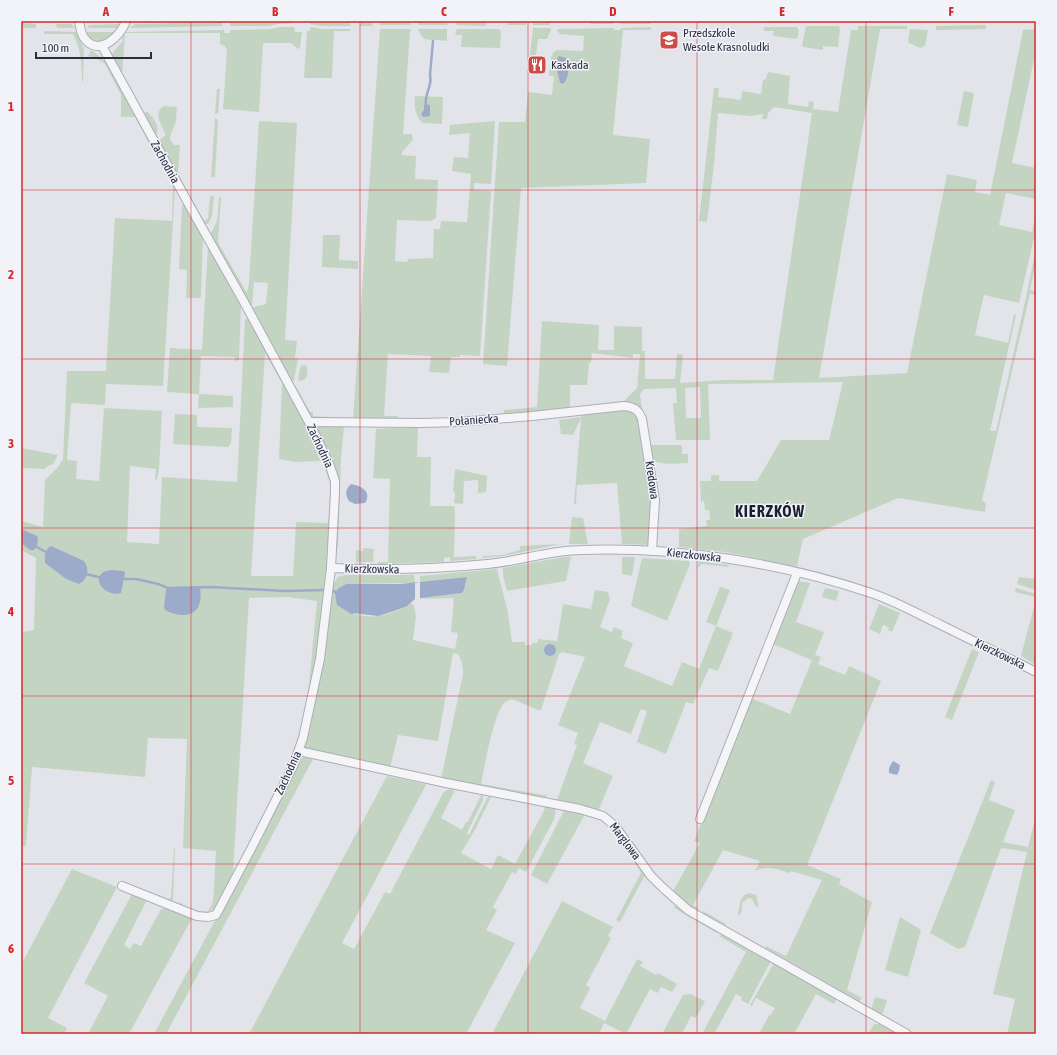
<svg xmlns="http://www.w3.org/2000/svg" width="1057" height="1055" viewBox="0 0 1057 1055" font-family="'Asap Condensed',sans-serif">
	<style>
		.green { fill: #c4d4c3; fill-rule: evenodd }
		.water { fill: #9dabca }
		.pier { fill: #e2e4ea }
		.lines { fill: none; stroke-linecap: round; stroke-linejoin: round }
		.stream { stroke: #9dabca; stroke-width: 2.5 }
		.minor-casing { stroke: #abadb8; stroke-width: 10 }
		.minor { stroke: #f5f5f8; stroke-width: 8 }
		.grid { fill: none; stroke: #d62828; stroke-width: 1; stroke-opacity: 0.55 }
		.labels { text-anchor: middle; stroke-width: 3; stroke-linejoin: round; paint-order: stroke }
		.poi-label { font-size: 12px; fill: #2a2e42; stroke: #f2f3f8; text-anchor: start }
		.street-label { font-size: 12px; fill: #2a2e42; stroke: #f2f3f8 }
		.district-label { font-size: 16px; font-weight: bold; letter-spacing: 1px; fill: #1c1f33; stroke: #f2f3f8 }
		.neatline { fill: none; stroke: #d62828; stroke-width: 1.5 }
		.grid-label { font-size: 13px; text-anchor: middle; font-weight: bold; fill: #d62828 }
	</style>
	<rect width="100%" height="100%" fill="#e2e4ea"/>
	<g class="green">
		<path d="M293,21L295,23L278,24L268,26H230V22H232Z"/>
		<path d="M311,21H348L351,26H321L310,24Z"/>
		<path d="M362,21H371L373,26H359Z"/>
		<path d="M381,21H410L411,25H380Z"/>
		<path d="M419,21H446L448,25H418Z"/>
		<path d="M459,21L487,22V24L485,26L456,25V23Z"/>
		<path d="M508,21H526V25H507Z"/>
		<path d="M533,21H549L550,25H533Z"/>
		<path d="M595,21H614L613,24H591L590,22Z"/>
		<rect x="620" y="21" width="31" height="3"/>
		<rect x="765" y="21" width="33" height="2"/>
		<rect x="858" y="21" width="49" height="1"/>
		<path d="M221,22L223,26L130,28L135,24Z"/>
		<path d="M21,23L36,24V28H21Z"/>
		<path d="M56,24H71L75,28H57Z"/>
		<path d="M119,24L118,28H87L89,25Z"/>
		<path d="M986,25V29L936,30V26Z"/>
		<path d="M806,26H839L840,30L838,47L823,46V50L803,47L802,45Z"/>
		<path d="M858,26H907V29H880L819,378L907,373L947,174L977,180L975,192L990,195L1023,30L1036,29V50L1033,64L1012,163L1036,168V199L1006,193L999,225L1032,232L1036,213V229L1019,303L984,295L975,335L1008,343L1014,315H1016L990,431H996L1024,306L1036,249V261L1030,290L1036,292V294H1030L982,500L986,504L985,512L898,498L803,539L797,566L725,552L679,547V529L707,526L706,520H710L709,510H705L704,501L701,502L700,481H711V475H719V481H757L781,440H829L843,382L708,384L710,440H676L673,403H677L676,388L644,389L640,394L642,410L633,403L623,402L637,388L640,354H633V358L592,353L591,363H589L587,385H570V407L504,415V410L537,407L542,321L599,325L598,350H614V326L642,327V351H645V379H675L677,354L683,355L680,383L725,380H773L812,113L774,107L768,113L767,119H762L763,114L751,116L718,113L714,164L707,222L699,221L714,88H719L718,97L741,100L742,91L761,94L763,80L766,79L768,72L790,76L788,104L808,107L809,101L814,102L813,109L838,112L851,30H858ZM700,387L701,418H686L685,388Z"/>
		<path d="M280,27H294L295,32H302L300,48L298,49L291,43H263L259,112L223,109L227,51L225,46L220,44V33H125L122,76L110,56L112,55L113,52L123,41L122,39L125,32L224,30V33H230V30L272,29Z"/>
		<path d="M310,27L322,29H350L351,31H334L332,78H304L307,31H310Z"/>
		<path d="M651,27V30H623L613,135L650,139L646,183L521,188L507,366L483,364L499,122H525L528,92L552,95L554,76H549L551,57L554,52L557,50L583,51L584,36L560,34L557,30L558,29L614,28V30H620L621,28Z"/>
		<path d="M764,27H797L799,31L797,39L773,36L774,31H764Z"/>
		<path d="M533,28H550L551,30L547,39H538L536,55H530Z"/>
		<path d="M380,29H411V31H410L403,134H412L413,140L402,152V155L416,156L415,179L438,180L436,218L431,221L397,220L395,261L407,262L408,259L433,258L434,229H440L441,221L467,222L471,174L452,171L454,157L468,158L470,133L449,135L450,125L495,121L491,184L474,183V190L491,191L480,356L460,355V357H451L449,373L429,372L431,356L388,354L384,416H398V420H353Z"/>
		<path d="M418,29H447V41C444,41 440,40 437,40C424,40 423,40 418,29Z"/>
		<path d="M457,29H499L501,31L500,48L461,47L462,35H455Z"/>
		<path d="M910,29L928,30L925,46L920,48L909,43L908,40Z"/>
		<path d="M44,31L78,32L84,50L83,81L82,82C82,65 81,49 73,34H44Z"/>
		<path d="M86,32H115C105,40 93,49 86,32Z"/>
		<path d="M91,50L97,54L108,65L162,163L161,165L135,117H121V95L105,64L99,60L88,56Z"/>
		<path d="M217,89H220L218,113L215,114Z"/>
		<path d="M964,91L974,93L968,127L957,125Z"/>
		<path d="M415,96L443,97L442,124L423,123C415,118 414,104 415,96Z"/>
		<path d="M163,106L177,107C176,112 177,119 175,124C173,132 166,136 174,145H180L178,174L204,221L208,219L210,196H214L212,216L208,224H204L158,141L166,135C162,125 153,115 163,106Z"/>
		<path d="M146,112H148C153,119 161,126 156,135L143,113Z"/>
		<path d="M215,118L218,120V122L215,177H211Z"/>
		<path d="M259,121L297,123L285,340L297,341L295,358L298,359L294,380L291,382L250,308L266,304L268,283L254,282L252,305H249L210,235L217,221L219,197H221L218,241L220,246L247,293L249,283Z"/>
		<path d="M165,173L170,177L175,188L163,386L106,384L105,405L71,403L67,460L77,461L76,479L99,481L104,408L162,411L159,470L157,479L155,480L156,469L130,466L127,542L159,544L162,477L237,482L245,320L247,318L248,319L302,416L322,458L330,480V483L322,461L295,462L279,459L282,383L265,353L251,576H293L296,522L328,523L331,498L329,493L332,495C327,563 323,628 308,695L317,601L287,597L249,598L233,873C228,884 217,915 202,914C195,914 187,909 181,906L180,902C186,910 198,913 208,911L213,902L216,851L183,848L187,739L148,738L145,777L32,767L26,845L25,847L21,845V632L34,630L36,558L21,550V521L43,527L45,480L58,467L63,459L67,371H106L115,218L172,221L173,187Z"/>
		<path d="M183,204L185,205L203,237L201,297L198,298H186L187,270L179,269L182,205Z"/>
		<path d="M323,235H340L339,260L358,261V269L322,267Z"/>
		<path d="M208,246H209L241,303L239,358V360L235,361V357L201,356L199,394L233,396V407L198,408L199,394L167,392L170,348L202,350Z"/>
		<path d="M302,365L307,366C308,373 308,380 300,381L298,380L300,368Z"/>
		<path d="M297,388L310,412H313V416L346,418L347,420L315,418L310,416L295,389Z"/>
		<path d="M621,409L633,412L638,418L651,492L652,520L650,545L622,544L617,483L577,485L576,504H574L581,418L573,435L561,434L559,420L581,417L582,414Z"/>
		<path d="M175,414L197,415V427L232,428L231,443L228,447L173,444Z"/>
		<path d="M320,425L344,426L341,458L338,548H336L338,483L317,432V428Z"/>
		<path d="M391,428H418L417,457H431L430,506H454L455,511L454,557L476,556V559L450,561V557L444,558V562L378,564V562H388L390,479L373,478L376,429Z"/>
		<path d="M652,445H682V454H688V463C677,463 662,466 652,460L650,446Z"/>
		<path d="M21,448L58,455L53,464L46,467L45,469L22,468L21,494Z"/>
		<path d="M455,469L487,476L486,492L478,493V480L464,481L463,504L454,503L455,493L453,492Z"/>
		<path d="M572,517L583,518L588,544H569Z"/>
		<path d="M561,544L503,556L483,558V556L502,555L520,550V546Z"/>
		<path d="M363,548L374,549L373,562H356V550L363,551Z"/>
		<path d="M564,557H571L566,581L507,591L503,576V568Z"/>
		<path d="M622,557H635L632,576L622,574Z"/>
		<path d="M642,558L689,561L690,564L667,621L631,606Z"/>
		<path d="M699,561L729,565L728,567L702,564L697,568Z"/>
		<path d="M497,569L508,613L512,642H525V645H532V643H538V639L557,641L563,604L591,609L595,590L608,592L610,599L600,627L612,632L614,627L623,631L621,638L633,643L624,666L672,686L682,662L699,669L716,626L706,622L720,587L730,590L716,626L733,633L718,671L709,668L693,704L686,702L666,754L637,742L647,711L641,709L631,734L600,722L583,763L613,776L599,809L597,810L557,800L577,745L574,744L578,733L558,725L585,657L562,652L559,654L541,710H538L512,699C509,700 506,701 504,703C493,717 485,764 481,784L544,795L548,794L544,799L441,779L463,674C463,666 462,661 458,654L453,653L438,741L398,735L390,768L308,749L304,747L323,659L333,582H335L338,577L345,575H414L415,583L346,584L337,589L338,604C343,606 347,611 352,613C371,621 394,614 411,603L414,606L416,616L413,640L455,649L458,633L451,632L454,598L424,599L425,598L462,593L464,590L467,577L420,582V576Z"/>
		<path d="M1019,577L1036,579V590L1017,584Z"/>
		<path d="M799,581L810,583L796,622L824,632L815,655L821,657L818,664L845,675L849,666L881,681L807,865L841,879L839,884L872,902L847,990L862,998L858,1004L764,950L766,946L786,956L822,880L791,871L789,873C778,869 766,865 755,871L760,861L723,850L693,905L698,908L695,911L672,893L700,843L694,841L751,698L790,714L812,660L773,644Z"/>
		<path d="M825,588L839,591L836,601L822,597Z"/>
		<path d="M1016,588L1036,594V597L1015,592Z"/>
		<path d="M1036,599V663L1034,664L1021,656Z"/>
		<path d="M879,604L900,613L892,632L888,630L889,628L883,625L880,634L869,629Z"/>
		<path d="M972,649L979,652L952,720L945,717Z"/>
		<path d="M304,757L313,759L166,1034H154L276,807L300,760Z"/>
		<path d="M387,776L425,784L426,785L342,943L354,949L385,892L390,894L443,793C447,789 449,789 455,790L441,818L462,830L466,822H468L481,795H483V800L467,833L469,835L488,796L491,797L476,828L461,853L491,869L498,855L515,864L545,809H544L545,804C555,807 558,808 554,819L526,872L519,868L516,874L512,872L493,907L497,910L486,930L515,943L466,1034H249Z"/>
		<path d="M991,780L995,782L989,800L1015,810L1003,842L1028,847L1036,815V1034H1007L1015,999L993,994L1027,852L1001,848L965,947L958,949L930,933Z"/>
		<path d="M565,809C589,814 600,814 616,833L604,822L585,814L547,884L531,875Z"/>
		<path d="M620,838L645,875L620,922L616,920L641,873L639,869Z"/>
		<path d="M174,848H175L173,899L171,902H168L139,890V888L167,900L171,898Z"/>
		<path d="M72,869L117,887L48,1018L67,1028L64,1034H21V965Z"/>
		<path d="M749,893L756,895L759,908L755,905L752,899L748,898L742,903V910L740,915H738C740,906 739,896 749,893Z"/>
		<path d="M132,894L147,900L124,945L130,949L134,943L141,946L161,909H170L192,918L129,1034H88L108,996L84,983Z"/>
		<path d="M562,901L613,927L608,936L611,938L586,985L590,988L580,1008L605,1021L637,959L643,962L640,966L656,975L658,973L677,984L672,992L661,987L658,993L650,989L626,1034H621L622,1032L604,1023L599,1034H492Z"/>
		<path d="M676,906L718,931L717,933L689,917L673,907Z"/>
		<path d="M703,911L726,924L723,927L704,915Z"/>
		<path d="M900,917L921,930L908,977L885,970Z"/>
		<path d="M723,934L771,961L748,1004L741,1000L742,997L736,994L714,1034H702L746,952L719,936Z"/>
		<path d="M774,963L837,998L834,1004L816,994L794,1034H759L769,1015L770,1016L775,1008L756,998L752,1006L750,1005Z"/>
		<path d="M690,994L705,1001L696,1018L691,1016L682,1034H662L683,995Z"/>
		<path d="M875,997L887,1000L882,1016L871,1010Z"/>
		<path d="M874,1024H880L900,1034H868Z"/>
	</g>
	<g class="water">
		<path d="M559,56L566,58C570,65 569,79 563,84L560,83L555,62Z"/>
		<path d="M425,104L430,105V116L423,117L421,114L424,110V106Z"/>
		<path d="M351,484C362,486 372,492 365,503L355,504L349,501C345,495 345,489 351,484Z"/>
		<path d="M21,529L37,536C39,542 37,546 34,550H30L21,543Z"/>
		<path d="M51,546L84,561C90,569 88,579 79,584L66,579L45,563C45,556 44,550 51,546Z"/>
		<path d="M112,570L124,571L125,573L121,593C102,598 87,572 112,570Z"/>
		<path d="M467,577L464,590L462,593L415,599L407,606L397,610L378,616L352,613L338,604L337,589L346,584H400Z"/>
		<path d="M200,587C204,614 188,621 165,610L164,607L166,590L168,588Z"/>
		<circle cx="550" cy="650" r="6"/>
		<path d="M893,761L900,765L899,771L897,775L889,773V768Z"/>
	</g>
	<path class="pier" d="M420,582V599H415V583Z"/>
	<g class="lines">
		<g class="stream">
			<path d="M426,106C424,93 433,86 430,75L433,41"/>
			<path d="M33,545L48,553"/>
			<path d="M86,574L102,578"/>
			<path d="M123,579H136L158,584L168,588L211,587L285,591L324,590"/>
			<path d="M333,591L336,592L338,604L352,613"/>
		</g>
		<g class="minor-casing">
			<g id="minor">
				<path d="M79,21C80,27 81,35 85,39C99,57 121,36 126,21"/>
				<path d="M102,46L192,210L244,302L309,422L330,466L335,481V492L331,568L320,659L303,738L293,766L252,847L216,915L208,917L197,916L122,886"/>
				<path d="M309,422L422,423L458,422L532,416L624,406C634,407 639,410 642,419L655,500L652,551"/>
				<path d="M331,568C384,570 436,569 488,564C520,561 551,550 582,550C679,547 779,562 871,593C895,601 918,614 941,625C973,641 1005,656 1036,672"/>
				<path d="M299,751L446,783L580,809L603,816L615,826L651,876L662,887L688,910L907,1034"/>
				<path d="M700,819L797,573"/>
			</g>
		</g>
		<use href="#minor" class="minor"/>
	</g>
	<path class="grid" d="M191,21V1034M360,21V1034M528,21V1034M697,21V1034M866,21V1034M21,190H1036M21,359H1036M21,528H1036M21,696H1036M21,864H1036"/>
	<defs>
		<g id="school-square" transform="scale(1)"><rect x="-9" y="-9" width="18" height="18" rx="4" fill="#cf4b47" stroke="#f2f3f8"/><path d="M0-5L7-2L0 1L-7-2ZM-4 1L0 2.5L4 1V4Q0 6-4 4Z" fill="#fff"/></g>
		<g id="restaurant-square" transform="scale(1)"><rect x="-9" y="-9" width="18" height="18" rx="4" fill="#cf4b47" stroke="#f2f3f8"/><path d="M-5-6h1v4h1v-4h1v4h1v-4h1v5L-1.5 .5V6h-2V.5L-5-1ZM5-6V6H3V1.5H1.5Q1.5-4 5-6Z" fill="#fff"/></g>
	</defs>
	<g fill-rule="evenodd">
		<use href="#school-square" x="669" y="40"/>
		<use href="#restaurant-square" x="537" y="65"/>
	</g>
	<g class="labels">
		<g class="poi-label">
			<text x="683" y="37">Przedszkole<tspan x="683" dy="14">Wesołe Krasnoludki</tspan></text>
			<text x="551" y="69">Kaskada</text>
		</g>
		<g class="street-label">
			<text transform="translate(165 162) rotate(61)" y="4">Zachodnia</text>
			<text transform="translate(474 420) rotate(-4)" y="4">Połaniecka</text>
			<text transform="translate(320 446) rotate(65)" y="4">Zachodnia</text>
			<text transform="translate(652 480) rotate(82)" y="4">Kredowa</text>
			<text transform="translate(694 555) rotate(6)" y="4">Kierzkowska</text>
			<text transform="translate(372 569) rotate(1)" y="4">Kierzkowska</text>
			<text transform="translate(1000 654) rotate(26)" y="4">Kierzkowska</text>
			<text transform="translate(288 773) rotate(-65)" y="4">Zachodnia</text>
			<text transform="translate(625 841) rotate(53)" y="4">Marglowa</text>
		</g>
		<g class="district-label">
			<text x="770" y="517">KIERZKÓW</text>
		</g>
	</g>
	<rect width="1057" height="1055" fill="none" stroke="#f2f3f8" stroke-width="44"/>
	<path d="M36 52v6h115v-6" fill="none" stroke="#2a2e42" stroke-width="2"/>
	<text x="42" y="52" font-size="12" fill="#2a2e42" stroke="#f2f3f8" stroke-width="3" paint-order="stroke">100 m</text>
	<rect x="22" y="22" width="1013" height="1011" class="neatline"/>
	<g class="grid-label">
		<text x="106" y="16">A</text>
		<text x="275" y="16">B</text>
		<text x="444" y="16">C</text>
		<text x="613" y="16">D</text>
		<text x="782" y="16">E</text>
		<text x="951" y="16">F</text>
		<text x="11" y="111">1</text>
		<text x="11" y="279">2</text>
		<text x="11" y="448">3</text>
		<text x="11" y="616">4</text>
		<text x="11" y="785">5</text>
		<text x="11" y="953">6</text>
	</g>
</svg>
